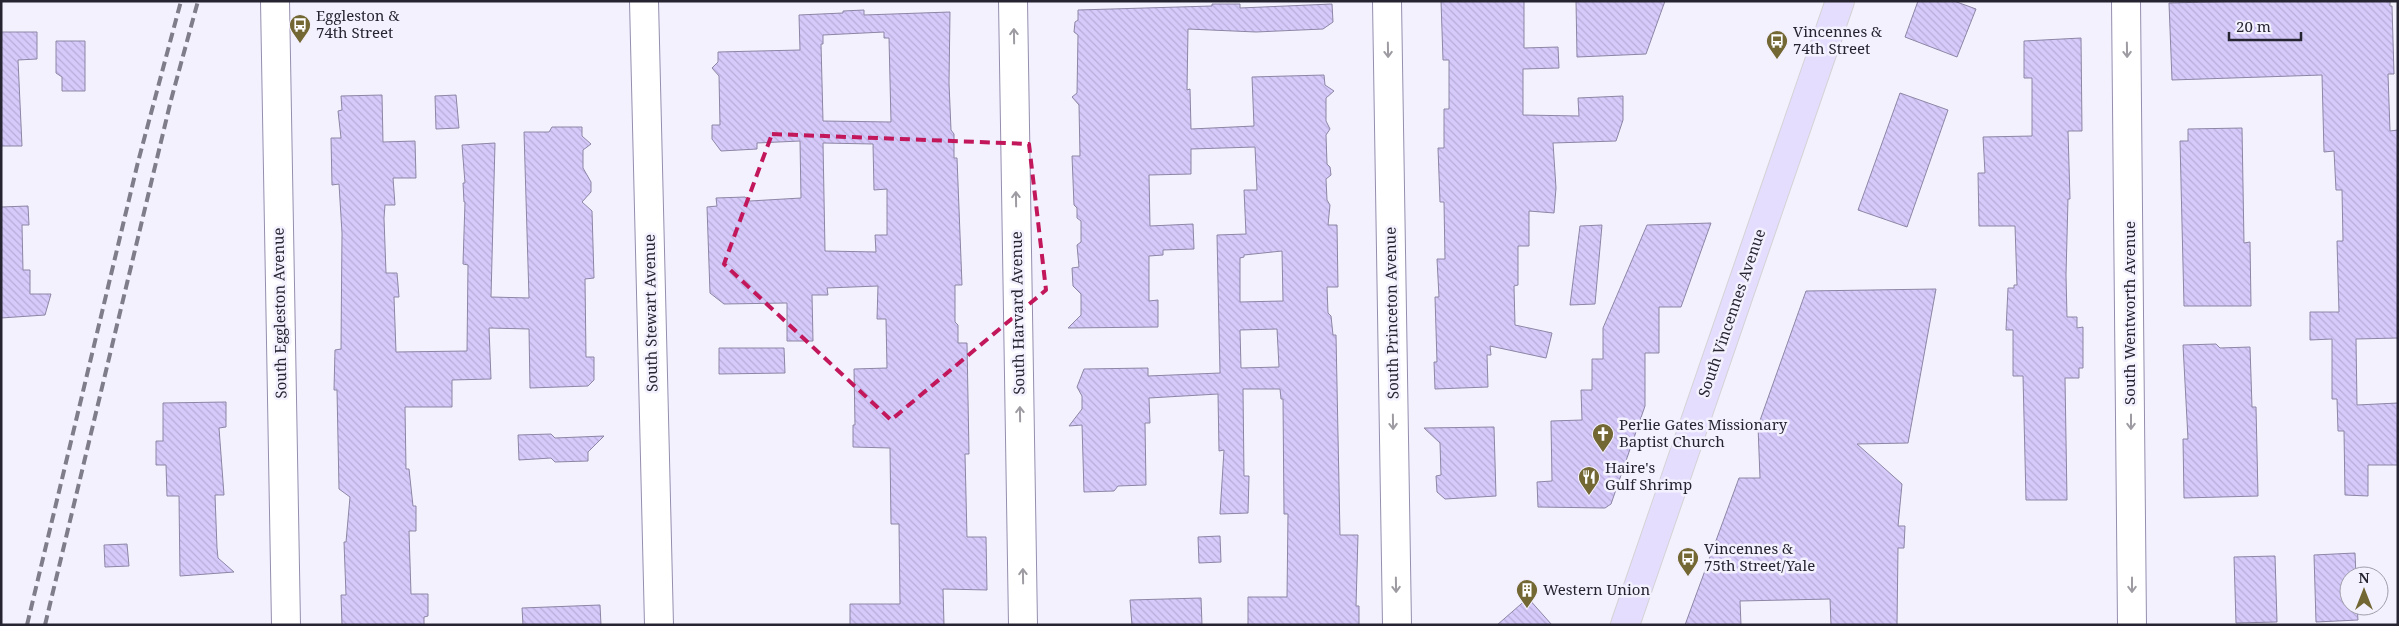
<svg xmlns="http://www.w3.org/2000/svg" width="2399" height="626" viewBox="0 0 2399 626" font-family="'Noto Serif',serif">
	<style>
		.building { fill: url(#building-back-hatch); stroke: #8d86a5; fill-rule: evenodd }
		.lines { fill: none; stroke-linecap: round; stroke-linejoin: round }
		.minor-casing { stroke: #958eae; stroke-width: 30 }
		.major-casing { stroke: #d4d3d6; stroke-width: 30 }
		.minor { stroke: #fff; stroke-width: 28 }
		.major { stroke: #e5ddfd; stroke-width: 28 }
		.rail { stroke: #807d8a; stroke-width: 4; stroke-dasharray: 10 5; stroke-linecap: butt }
		.oneway { stroke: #9e9ca2 }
		.marked { fill: none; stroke: #c2185b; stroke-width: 4; stroke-dasharray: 10 6; stroke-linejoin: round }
		.labels { text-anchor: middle; stroke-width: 5; stroke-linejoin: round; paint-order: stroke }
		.poi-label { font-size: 15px; fill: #272431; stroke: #f4f1ff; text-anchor: start }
		.street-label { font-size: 15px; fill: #272431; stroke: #f4f1ff }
	</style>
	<defs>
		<pattern id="building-back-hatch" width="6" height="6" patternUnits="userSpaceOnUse" patternTransform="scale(1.25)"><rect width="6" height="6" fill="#d6cafb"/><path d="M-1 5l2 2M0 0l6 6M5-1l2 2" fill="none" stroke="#b8add8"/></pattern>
	</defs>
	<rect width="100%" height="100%" fill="#f4f1ff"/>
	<g class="building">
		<path d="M1441,1H1524V48L1558,47L1559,68L1523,69V115L1579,116L1578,98L1623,96V120L1616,141L1553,143L1556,188L1554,213L1529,211V246H1518V285L1514,286L1515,325L1552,333L1546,358L1490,346L1491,355H1487L1488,387L1435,389L1434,362H1437L1435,297H1439L1437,259H1445L1444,202H1440L1438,148H1444V109H1449V60H1443Z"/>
		<path d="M1576,1H1665L1646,54L1577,57Z"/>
		<path d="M1918,1H1954L1976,9L1957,57L1905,37Z"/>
		<path d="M2247,1H2390V6H2392L2394,74H2388L2390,131L2398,130V338L2356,339L2357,405L2398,403V465H2368V496L2345,495L2344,431H2338L2337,399H2332V339L2310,340V312H2339L2337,241H2343L2342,190H2336L2334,151L2324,152L2322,75L2172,80L2169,3Z"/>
		<path d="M1212,4H1240V8L1332,4L1333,22L1323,29L1256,32L1188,29L1187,90L1190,89L1191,129L1254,126L1252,77L1324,75L1325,85L1334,91L1326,98V121L1330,129L1326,135L1327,164L1330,167L1331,175L1326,179L1327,200L1330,205L1328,225H1337L1338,287H1327L1328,313L1331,316L1333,335H1336L1340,535H1358L1356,606H1359V625H1248V597H1287L1288,514H1284L1283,399H1281L1280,389H1243L1244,476H1249L1248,513L1220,514L1224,450L1219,451L1218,394L1149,398L1150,423H1145L1146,485L1118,486L1114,491L1084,492L1082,425L1069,426L1082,409V396L1077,387L1084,369L1148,368V376L1220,373L1217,235L1246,234L1244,190H1257L1255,147L1191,149V174L1149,175L1150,226L1193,224L1194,249L1163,250V255L1149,256V301L1158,300V327L1068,328L1081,315V294L1073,286L1072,268L1079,267L1077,245L1081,242V221L1077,218V208L1074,205L1072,156H1080L1079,105L1072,97L1077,93L1078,35L1074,32L1075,22L1078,20V10L1212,6ZM1282,251L1283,301L1240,302V258L1244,257V255ZM1277,329L1279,367L1241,368L1240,330Z"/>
		<path d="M864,10V15L950,12L949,83L951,130L954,134V158H957L962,285H955V322L958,325V343H967L969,454H965L967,537H986L987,590L943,589L944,625H850V604H900L899,524H891L890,448L853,447V425H855L854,369L887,368L886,319H877L878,286L827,288L828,295H812L813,341H787V303L724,304L710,293L707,207L717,206L716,198L745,197L750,201L801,198L800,141L757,143V149L721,151L712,139V125H720L719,76L712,68L718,62V52L800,50L799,15L843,13V11ZM884,32V38H889L891,122L823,121L821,44H823V35ZM823,143L873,144L874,190L887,189V235H875L876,252L825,251Z"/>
		<path d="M1,32H37V59L18,60L22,146H1Z"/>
		<path d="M2081,38L2082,131H2068L2070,199H2068L2066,275L2067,317H2077V328L2083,327V368H2079V378H2065L2067,500H2026L2023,376H2013V330H2006L2008,288H2014V285H2017L2015,226H1979L1978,173H1985L1983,137L2032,136V78H2024V41Z"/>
		<path d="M56,41H85V91H62V77L56,73Z"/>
		<path d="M1900,93L1948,110L1907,227L1858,210Z"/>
		<path d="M382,95L383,142L415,141L416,178H393L395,205H385L384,218L386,273H397L399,297H394L396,352L467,351L468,265L463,264L465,202H464L463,183H465L462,145L495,143L491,297L529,298L524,132H549L552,127H582V136L591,144L583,150V168L591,182V192L582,202L592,211L594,278L585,279L586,357H594V380L588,386L530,388L529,329L489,328L491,379L452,380V407H405L406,469H409L413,506H416V531H409L411,594H428V616L424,617V625H342L341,595H346L344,542H346L350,497L339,489L337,390H334L335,350L341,349L342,233L339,184L332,185L331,138H341L338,111L342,110L341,96Z"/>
		<path d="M456,95L459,128L436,129L435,96Z"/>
		<path d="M2242,128L2244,243L2250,242L2251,306H2184L2180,141H2188V129Z"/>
		<path d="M28,206L29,225H22L23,270H30V294H51L45,315L1,318V207Z"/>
		<path d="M1711,223L1681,307H1659V353H1645V406L1611,504L1605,508L1538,507L1537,482L1552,481L1551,421L1582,420L1581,390H1592V359H1603V328L1647,225Z"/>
		<path d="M1602,225L1595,304L1570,305L1580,226Z"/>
		<path d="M1936,289L1908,443L1857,444L1902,484L1898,526H1905L1904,548H1898L1897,625H1831L1830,599L1740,601L1741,625H1685L1739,478H1760L1758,426L1806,291Z"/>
		<path d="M2216,344L2220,348L2250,347L2252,407H2256L2258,496L2184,498L2183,439H2188L2183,345Z"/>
		<path d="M719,348H784L785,373L719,374Z"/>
		<path d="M226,402V427L219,428L224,495H215L217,548L218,558L234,572L180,576L179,496H167L166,465H156V441H163V403Z"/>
		<path d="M1494,427L1496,496L1445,499L1437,492L1436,476L1441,475L1440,443L1424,428Z"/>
		<path d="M551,434L555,438L604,436L588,452V461L555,462L551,458L519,460L518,435Z"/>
		<path d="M1220,536L1221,562L1199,563L1198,537Z"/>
		<path d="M127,544L129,566L105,567L104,545Z"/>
		<path d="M2355,553L2356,576H2349V606H2357L2358,620L2316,622L2314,555Z"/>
		<path d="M2275,556L2277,622L2236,623L2234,557Z"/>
		<path d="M1201,598L1202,625H1132L1130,600Z"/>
		<path d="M1528,598L1552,625H1497Z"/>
		<path d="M600,605L601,625H523L522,608Z"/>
	</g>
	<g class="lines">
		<g class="minor-casing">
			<g id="minor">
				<path d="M275,1L286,625"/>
				<path d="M644,1L659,625"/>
				<path d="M1013,1L1023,625"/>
				<path d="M1387,1L1397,625"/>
				<path d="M2126,1L2132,625"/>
			</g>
		</g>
		<g class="major-casing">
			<path id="major" d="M1625,625L1840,1"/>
		</g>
		<use href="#minor" class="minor"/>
		<use href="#major" class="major"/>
		<g class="rail">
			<path d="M27,625L138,162L181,1"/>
			<path d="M45,625L171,100L198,1"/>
		</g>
	</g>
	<defs><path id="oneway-shaft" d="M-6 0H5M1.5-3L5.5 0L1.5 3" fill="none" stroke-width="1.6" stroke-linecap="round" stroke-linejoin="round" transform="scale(1.25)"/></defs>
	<g class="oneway">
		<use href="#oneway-shaft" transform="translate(1014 36) rotate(-91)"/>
		<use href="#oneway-shaft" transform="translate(1388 50) rotate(89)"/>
		<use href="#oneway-shaft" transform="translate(2127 50) rotate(89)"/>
		<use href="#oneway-shaft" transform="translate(1016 199) rotate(-91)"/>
		<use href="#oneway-shaft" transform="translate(1020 414) rotate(-91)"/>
		<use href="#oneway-shaft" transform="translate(1393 422) rotate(89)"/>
		<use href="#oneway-shaft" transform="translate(2131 422) rotate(90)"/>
		<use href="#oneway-shaft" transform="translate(1023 576) rotate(-91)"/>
		<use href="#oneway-shaft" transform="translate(1396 585) rotate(89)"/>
		<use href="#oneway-shaft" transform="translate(2132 585) rotate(90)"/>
	</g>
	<path class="marked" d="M772,134L1029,144L1046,290L891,420L724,264Z"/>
	<defs>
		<g id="bus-pin" transform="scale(1.125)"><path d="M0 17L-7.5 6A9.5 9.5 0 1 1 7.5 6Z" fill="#736734" stroke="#f4f1ff"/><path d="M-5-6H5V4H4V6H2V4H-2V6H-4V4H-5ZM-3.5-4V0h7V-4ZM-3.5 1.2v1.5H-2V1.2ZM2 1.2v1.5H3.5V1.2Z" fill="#fff"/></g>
		<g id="church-pin" transform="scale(1.125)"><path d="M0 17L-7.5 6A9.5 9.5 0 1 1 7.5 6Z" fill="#736734" stroke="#f4f1ff"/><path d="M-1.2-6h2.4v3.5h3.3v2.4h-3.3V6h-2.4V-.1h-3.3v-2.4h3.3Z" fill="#fff"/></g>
		<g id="restaurant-pin" transform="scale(1.125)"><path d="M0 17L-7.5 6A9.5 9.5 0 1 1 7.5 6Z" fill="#736734" stroke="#f4f1ff"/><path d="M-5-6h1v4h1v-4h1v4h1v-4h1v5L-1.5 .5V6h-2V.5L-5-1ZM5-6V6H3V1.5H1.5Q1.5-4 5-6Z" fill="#fff"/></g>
		<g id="building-pin" transform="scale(1.125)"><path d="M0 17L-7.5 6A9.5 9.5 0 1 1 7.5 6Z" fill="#736734" stroke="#f4f1ff"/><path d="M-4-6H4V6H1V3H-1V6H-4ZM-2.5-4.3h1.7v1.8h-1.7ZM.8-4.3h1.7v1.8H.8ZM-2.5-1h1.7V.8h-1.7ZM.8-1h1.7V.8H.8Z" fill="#fff"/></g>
	</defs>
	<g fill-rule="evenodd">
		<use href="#bus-pin" x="300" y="25"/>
		<use href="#bus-pin" x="1777" y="41"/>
		<use href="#church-pin" x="1603" y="434"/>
		<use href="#restaurant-pin" x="1589" y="477"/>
		<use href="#bus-pin" x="1688" y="558"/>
		<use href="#building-pin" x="1527" y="590"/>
	</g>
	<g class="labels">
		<g class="poi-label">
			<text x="316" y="21">Eggleston &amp;<tspan x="316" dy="17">74th Street</tspan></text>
			<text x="1793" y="37">Vincennes &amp;<tspan x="1793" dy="17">74th Street</tspan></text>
			<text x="1619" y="430">Perlie Gates Missionary<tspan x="1619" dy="17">Baptist Church</tspan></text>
			<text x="1605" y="473">Haire's<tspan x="1605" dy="17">Gulf Shrimp</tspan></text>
			<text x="1704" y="554">Vincennes &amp;<tspan x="1704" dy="17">75th Street/Yale</tspan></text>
			<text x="1543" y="595">Western Union</text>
		</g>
		<g class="street-label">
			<text transform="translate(280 313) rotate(-91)" y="5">South Eggleston Avenue</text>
			<text transform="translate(651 313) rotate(-91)" y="5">South Stewart Avenue</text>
			<text transform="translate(1018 313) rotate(-91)" y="5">South Harvard Avenue</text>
			<text transform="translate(1392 313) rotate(-91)" y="5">South Princeton Avenue</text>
			<text transform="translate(1732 313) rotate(-71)" y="5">South Vincennes Avenue</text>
			<text transform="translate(2130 313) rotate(-90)" y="5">South Wentworth Avenue</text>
		</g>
	</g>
	<rect width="2399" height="626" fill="none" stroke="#272431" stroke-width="5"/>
	<g transform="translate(2364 591)"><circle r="24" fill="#f4f1ff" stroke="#a29fad"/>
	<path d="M0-4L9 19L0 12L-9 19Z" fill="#736734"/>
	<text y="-8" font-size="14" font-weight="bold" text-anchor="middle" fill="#272431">N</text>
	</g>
	<path d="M2229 32v8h72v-8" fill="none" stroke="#272431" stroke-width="2.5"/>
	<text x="2236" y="32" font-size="15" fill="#272431" stroke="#f4f1ff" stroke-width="4" paint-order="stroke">20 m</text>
</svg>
